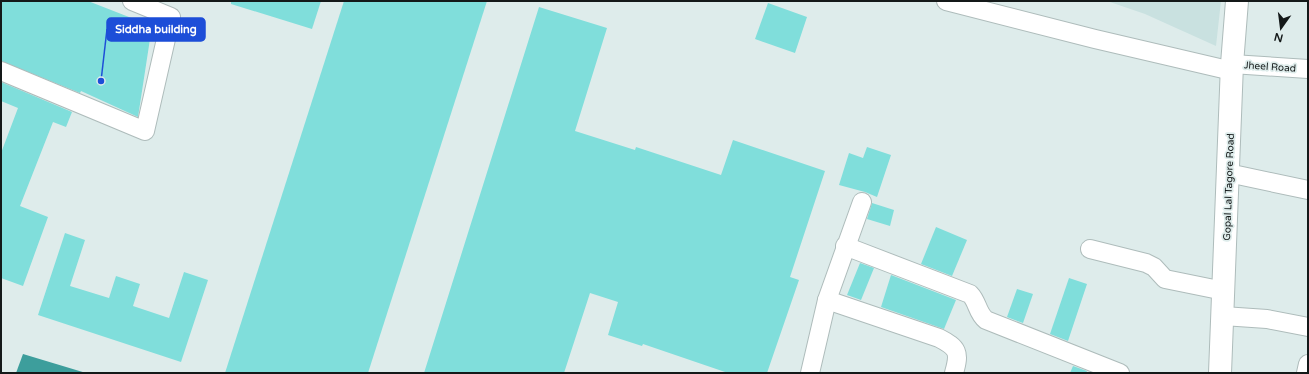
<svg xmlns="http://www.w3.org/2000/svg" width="1309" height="374" viewBox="0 0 1309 374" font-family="'Varela Round',sans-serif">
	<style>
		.built { fill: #c9e1e0 }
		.water { fill: #3d9e9c }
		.building { fill: #80dedb }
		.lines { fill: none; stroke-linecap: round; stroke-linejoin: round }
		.minor-casing { stroke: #aebcbb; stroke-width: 20 }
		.tertiary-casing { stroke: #aebcbb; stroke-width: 24 }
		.minor { stroke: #fff; stroke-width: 18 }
		.tertiary { stroke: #fff; stroke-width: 22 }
		.labels { text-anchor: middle; stroke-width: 3.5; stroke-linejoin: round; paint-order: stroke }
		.street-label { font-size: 10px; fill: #141919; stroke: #deeceb }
		.leader { fill: none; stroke: #1d4ed8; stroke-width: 1.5 }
		.callout-dot { fill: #1d4ed8; stroke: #deeceb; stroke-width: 1.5 }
		.callout { fill: #1d4ed8; stroke: #1d4ed8; stroke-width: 1.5 }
		.callout-label { font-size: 11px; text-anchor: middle; font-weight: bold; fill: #fff }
	</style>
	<rect width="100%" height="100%" fill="#deeceb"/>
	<path class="built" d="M1107,1H1221L1216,46L1145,14Z"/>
	<path class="water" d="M23,354L86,373H16Z"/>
	<g class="building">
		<path d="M1,1H88L152,26L138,117L81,91L80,93L1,61Z"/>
		<path d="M231,1H321L312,29L231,4Z"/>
		<path d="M344,1H487L368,373H225Z"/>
		<path d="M768,3L807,17L795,53L755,39Z"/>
		<path d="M539,7L607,28L575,131L635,150L636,147L721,175L733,140L825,171L790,277L799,280L767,373H728L643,344L642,346L608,335L618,302L590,293L564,373H424Z"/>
		<path d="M1,82L72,112L66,127L53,122L20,206L48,217L23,286L1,278V153L18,108L1,101Z"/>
		<path d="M867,147L891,155L877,197L865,192L839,185L849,153L863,158Z"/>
		<path d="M872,203L894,210L890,226L867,219Z"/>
		<path d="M936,227L967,240L952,276L921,264Z"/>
		<path d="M65,233L85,240L70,286L109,298L116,276L140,284L133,306L169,318L184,272L208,280L181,362L38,315Z"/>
		<path d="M860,263L874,268L861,300L847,295Z"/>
		<path d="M891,275L956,300L944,329L881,307Z"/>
		<path d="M1069,278L1087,284L1068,341L1050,334Z"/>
		<path d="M1017,289L1033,294L1023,323L1007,317Z"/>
		<path d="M1073,366L1087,371L1086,373H1070Z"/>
	</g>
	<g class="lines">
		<g class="minor-casing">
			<g id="minor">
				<path d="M946,1L1095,39L1232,71"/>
				<path d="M1232,64L1308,69"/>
				<path d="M1,71L145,131L171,17L132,1"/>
				<path d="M1228,173L1308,190"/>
				<path d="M845,246L970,294C978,302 977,313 986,320L1120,373"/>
				<path d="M1090,249L1146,263L1154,267L1165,279L1224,291"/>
				<path d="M827,300L939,338C958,348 960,352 954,373"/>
				<path d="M1223,316L1267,319L1308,327"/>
				<path d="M810,373L827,300L862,202"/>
				<path d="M1306,373L1308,364"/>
			</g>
		</g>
		<g class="tertiary-casing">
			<path id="tertiary" d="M1220,373L1232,64L1237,1"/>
		</g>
		<use href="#minor" class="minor"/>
		<use href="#tertiary" class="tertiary"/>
	</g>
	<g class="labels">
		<g class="street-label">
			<text transform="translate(1270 66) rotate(4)" y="4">Jheel Road</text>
			<text transform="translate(1228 187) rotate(-88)" y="4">Gopal Lal Tagore Road</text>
		</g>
	</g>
	<path class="leader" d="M101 81L107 29"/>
	<circle class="callout-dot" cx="101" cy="81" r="4"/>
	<rect class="callout" x="107" y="18" width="98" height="23" rx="4"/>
	<g class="callout-label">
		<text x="156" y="33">Siddha building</text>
	</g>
	<rect width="1309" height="374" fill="none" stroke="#141919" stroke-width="4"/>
	<g transform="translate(1281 28) rotate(194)" stroke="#deeceb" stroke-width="3" paint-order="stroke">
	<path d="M0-3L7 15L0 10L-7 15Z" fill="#141919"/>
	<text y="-6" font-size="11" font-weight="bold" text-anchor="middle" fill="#141919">N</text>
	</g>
</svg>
